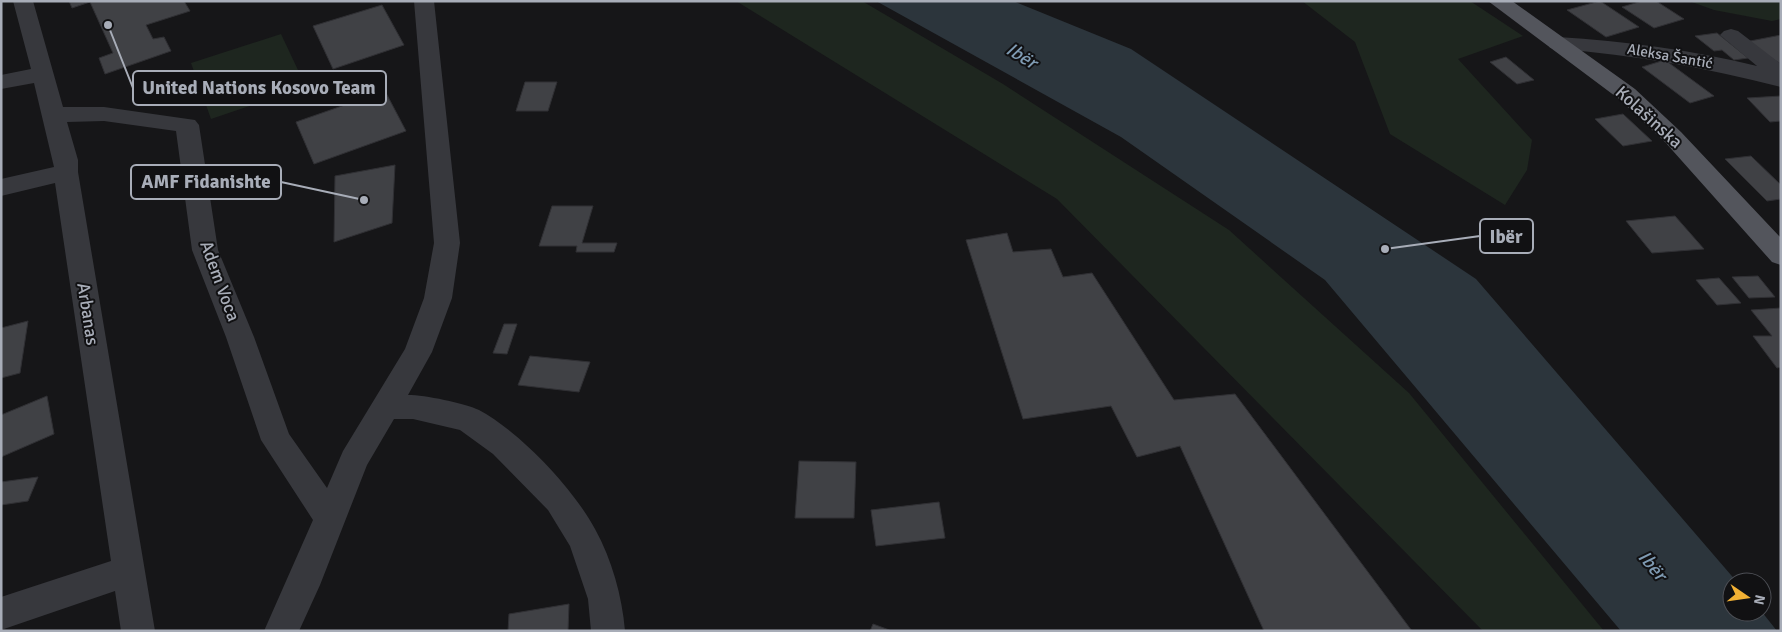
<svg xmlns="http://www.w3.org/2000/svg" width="1782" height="632" viewBox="0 0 1782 632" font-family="Signika,sans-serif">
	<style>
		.green { fill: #1e261f }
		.water { fill: #2c353c }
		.building { fill: #404145; stroke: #303034 }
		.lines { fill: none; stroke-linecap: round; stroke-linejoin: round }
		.minor { fill: #37383d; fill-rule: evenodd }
		.major { fill: #53555c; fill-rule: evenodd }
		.labels { text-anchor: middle; stroke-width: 4; stroke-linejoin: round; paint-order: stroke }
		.far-street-label { font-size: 15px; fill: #a8adb8; stroke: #111113 }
		.street-label { font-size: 18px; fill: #a8adb8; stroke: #111113 }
		.water-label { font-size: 19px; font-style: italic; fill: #7f9bb3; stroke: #111113 }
		.leader { fill: none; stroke: #a8adb8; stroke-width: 2 }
		.callout-dot { fill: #a8adb8; stroke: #111113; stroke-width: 2 }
		.callout { fill: #111113; stroke: #a8adb8; stroke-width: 2 }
		.callout-label { font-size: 19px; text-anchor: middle; font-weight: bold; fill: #a8adb8 }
	</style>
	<rect width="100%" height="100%" fill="#161618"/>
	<g class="green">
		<path d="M736,1H862L1003,84L1229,230L1409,393L1604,631H1483L1057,199Z"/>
		<path d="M1302,1H1470L1523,36L1458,59L1532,140L1527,170L1505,205L1390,134L1355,42Z"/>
		<path d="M1689,1H1781V19L1772,21L1714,10Z"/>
		<path d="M281,34L306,87L211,119L191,63Z"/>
	</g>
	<path class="water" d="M876,1H1013L1131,49L1476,279L1737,582H1732V612H1762L1777,631H1621L1325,280L1121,137Z"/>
	<g class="building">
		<path d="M69,1H184L190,11L146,25L153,39L164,37L171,51L105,74L99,58L113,53L90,2L72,8Z"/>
		<path d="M1600,1L1639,27L1606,37L1567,10Z"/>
		<path d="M1642,1H1656L1684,19L1654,28L1622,7Z"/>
		<path d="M382,5L404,45L333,69L313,26Z"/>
		<path d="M1717,33L1748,58L1734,60L1722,50L1714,51L1695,36Z"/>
		<path d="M1781,35V64L1745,42Z"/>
		<path d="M1506,57L1534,80L1517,84L1490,62Z"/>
		<path d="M1665,60L1714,96L1690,103L1642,67Z"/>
		<path d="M525,82H557L548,111H516Z"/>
		<path d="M385,91L406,131L314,164L296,122Z"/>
		<path d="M1781,96V121L1770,122L1747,98Z"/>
		<path d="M1623,114L1652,141L1623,146L1595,119Z"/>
		<path d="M1751,156L1781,185V199L1767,201L1725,159Z"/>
		<path d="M395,165L392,223L334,242L335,176Z"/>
		<path d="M552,206H593L582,243H617L614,252H576L577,246H539Z"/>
		<path d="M1675,216L1704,249L1652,253L1626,221Z"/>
		<path d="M1007,233L1013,252L1051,249L1063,277L1092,273L1174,400L1235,394L1412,631H1264L1180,446L1137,457L1111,406L1023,419L966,240Z"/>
		<path d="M1758,276L1775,297L1749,298L1732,277Z"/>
		<path d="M1719,278L1741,303L1717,305L1696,280Z"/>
		<path d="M1781,308V367L1777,368L1753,336H1772L1751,310Z"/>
		<path d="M28,321L20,373L1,378V328Z"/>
		<path d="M504,324H517L507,354L493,353Z"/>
		<path d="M530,356L590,362L579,392L518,385Z"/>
		<path d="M47,396L54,434L1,457V415Z"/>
		<path d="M799,461L856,462L854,518H795Z"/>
		<path d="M38,477L28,501L1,505V482Z"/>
		<path d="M939,502L945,538L876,546L871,510Z"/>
		<path d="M569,604L568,631H508L509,614Z"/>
		<path d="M873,624L892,631H870Z"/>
	</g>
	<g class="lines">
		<g class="minor">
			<path d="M13,1H33L63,107H104L195,120L199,125L218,250L254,337L289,434L327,488L343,451L405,349L424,298L434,243L414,1H434L460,243L452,298L432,352L408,395C425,395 464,403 479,410C520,432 573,488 595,529C612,560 622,596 625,631H591L588,599L570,546L548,510L493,454L460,430L413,419H394L367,465L320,585L299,631H264L313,520L261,440L226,337L192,250L176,131L104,121L67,122L78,160V172L155,631H121L115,591L1,630V597L111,561L55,183L1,196V179L54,167L34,83L1,89V75L31,69Z"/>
			<path d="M1731,29L1738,31L1781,64V87C1707,68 1634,55 1558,49L1550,48L1547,43L1550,38L1558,37C1625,41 1691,50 1757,66L1720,35L1724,31Z"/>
		</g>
		<path class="major" d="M1488,1H1512L1635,89L1681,132L1781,238V265L1772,262L1665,142L1619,99Z"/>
	</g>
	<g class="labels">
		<g class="far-street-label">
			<text transform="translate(1670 56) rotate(10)" y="5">Aleksa Šantić</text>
		</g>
		<g class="street-label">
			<text transform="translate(1649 117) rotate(42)" y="6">Kolašinska</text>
			<text transform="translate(220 281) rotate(70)" y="6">Adem Voca</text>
			<text transform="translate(88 314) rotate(81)" y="6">Arbanas</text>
		</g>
		<g class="water-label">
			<text transform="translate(1022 55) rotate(32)" y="7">Ibër</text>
			<text transform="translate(1653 565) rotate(50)" y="7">Ibër</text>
		</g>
	</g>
	<path class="leader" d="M108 25L133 88M364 200L281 182M1385 249L1480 236"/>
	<g class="callout-dot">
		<circle cx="108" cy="25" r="5"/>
		<circle cx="364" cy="200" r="5"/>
		<circle cx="1385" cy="249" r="5"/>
	</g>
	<g class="callout">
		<rect x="133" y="71" width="253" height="34" rx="5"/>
		<rect x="131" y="165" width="150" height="34" rx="5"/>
		<rect x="1480" y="219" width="53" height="34" rx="5"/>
	</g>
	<g class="callout-label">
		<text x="259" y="94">United Nations Kosovo Team</text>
		<text x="206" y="188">AMF Fidanishte</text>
		<text x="1506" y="243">Ibër</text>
	</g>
	<rect width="1782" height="632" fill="none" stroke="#a8adb8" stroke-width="5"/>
	<g transform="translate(1747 597) rotate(103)"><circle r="24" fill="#111113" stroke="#4d4f55"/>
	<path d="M0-4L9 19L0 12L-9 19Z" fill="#f2b134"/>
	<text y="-8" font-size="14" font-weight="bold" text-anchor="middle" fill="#a8adb8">N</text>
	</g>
</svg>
